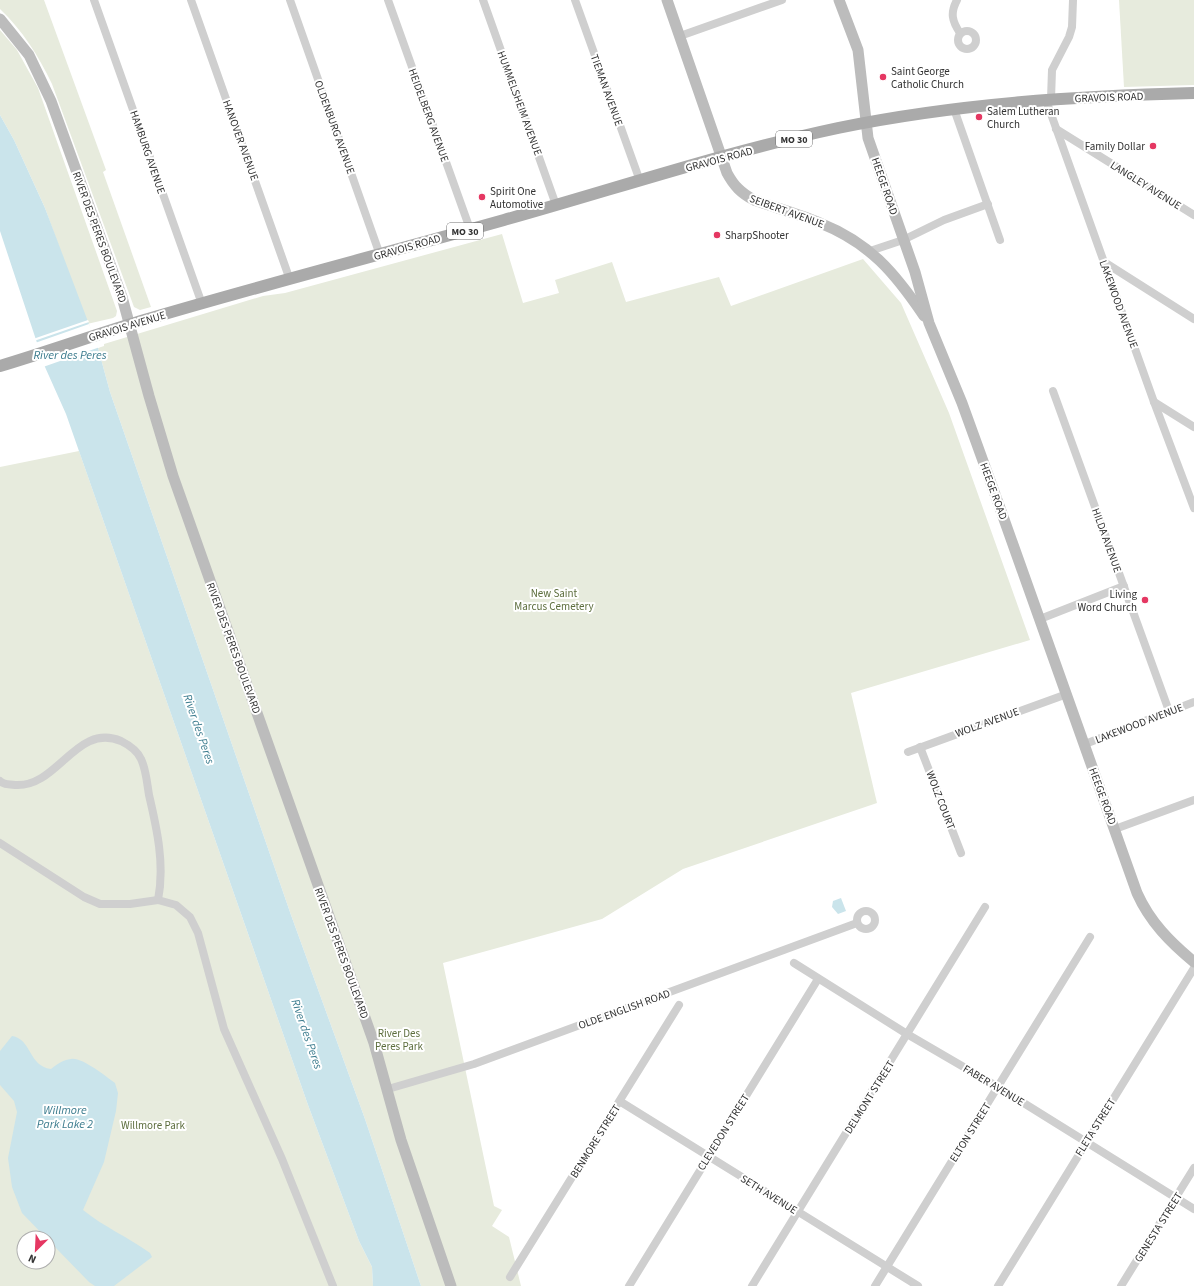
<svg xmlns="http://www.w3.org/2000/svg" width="1194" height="1286" viewBox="0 0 1194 1286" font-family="'Source Sans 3',sans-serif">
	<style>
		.green { fill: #e7ebdd; fill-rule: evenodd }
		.water { fill: #cae4eb }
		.pier { fill: #fff }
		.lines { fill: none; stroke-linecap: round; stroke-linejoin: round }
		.street { stroke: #cfcfcf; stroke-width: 8 }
		.secondary { stroke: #bcbcbc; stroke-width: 11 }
		.primary { stroke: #aaa; stroke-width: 12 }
		.poi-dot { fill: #e53762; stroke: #fff; stroke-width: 1.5 }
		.labels { text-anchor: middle; stroke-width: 4; stroke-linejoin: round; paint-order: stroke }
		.shield { fill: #fff; stroke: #707070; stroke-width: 1 }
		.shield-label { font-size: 10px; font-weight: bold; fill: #323232 }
		.poi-label { font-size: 11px; fill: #323232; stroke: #fff; text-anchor: start }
		.street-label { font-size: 11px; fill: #323232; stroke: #fff }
		.park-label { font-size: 11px; fill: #5d6e3e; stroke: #fff }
		.water-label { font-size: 12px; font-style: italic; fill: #3c7c8e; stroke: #fff }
	</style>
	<rect width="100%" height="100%" fill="#fff"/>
	<g class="green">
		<path d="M0,0H44L106,170L103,172L151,307L140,310L134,307L52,84C38,55 23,31 0,9Z"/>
		<path d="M1119,0H1194V85L1124,87Z"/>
		<path d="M0,30L17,50L38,88L117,311L116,316L113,318L87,324L45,208L14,140L0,115Z"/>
		<path d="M502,234L523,303L559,293L555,280L612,262L626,302L719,277L731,306L863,259L901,303L949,413L1030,640L851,693L877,803L683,869L602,919L443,963L494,1206L502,1210L492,1226L509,1237L521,1286H421L365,1119L291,915L110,392L98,348L104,346V344L263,296L285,293Z"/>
		<path d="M79,451L308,1105L359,1241L372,1267L373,1286H0V467ZM24,1238H48V1262H24Z"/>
	</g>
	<g class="water">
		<path d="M0,115L14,140L45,208L98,348L110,392L291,915L365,1119L421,1286H373L372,1267L359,1241L308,1105L66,414L45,367L0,231Z"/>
		<path d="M841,898L846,911L838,914L832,907L833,901Z"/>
		<path d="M12,1036C32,1039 28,1066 51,1069C57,1064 63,1060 71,1059C82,1057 105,1076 115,1083L118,1093L116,1111L104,1162L83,1210C104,1227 128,1237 150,1253L152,1257L114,1286H95L89,1282L22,1213L12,1187L8,1158L17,1112L14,1101L0,1085V1051Z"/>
	</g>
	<g class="pier">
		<path d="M88,320L89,322L34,341L33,339Z"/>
		<path d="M89,324L100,347L43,367L35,343Z"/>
	</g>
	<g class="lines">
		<g class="street">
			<path d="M94,0L202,304"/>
			<path d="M191,0L290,280"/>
			<path d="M290,0L380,255"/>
			<path d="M388,0L470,229"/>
			<path d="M483,0L556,205"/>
			<path d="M575,0L640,181"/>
			<path d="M957,0C950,13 952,21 960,33"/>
			<circle cx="967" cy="40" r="9"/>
			<path d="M680,36L782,0"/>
			<path d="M1051,99L1052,70L1069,37L1072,27L1073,0"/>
			<path d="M1046,100L1154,402L1194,508"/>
			<path d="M954,109L1000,240"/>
			<path d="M1056,129L1194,215"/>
			<path d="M870,251L903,240L944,220L988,204"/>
			<path d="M1104,262L1194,319"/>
			<path d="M1053,391L1169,711"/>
			<path d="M1154,402L1194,427"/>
			<path d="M1040,619L1124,586"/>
			<path d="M1085,744L1194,702"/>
			<path d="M920,747L961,853"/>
			<path d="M908,752L1067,694"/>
			<path d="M0,781C4,785 9,784 15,785C58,788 76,722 121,741C129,745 137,750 141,759C146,769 147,783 149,795C157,829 165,865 158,900L176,905L190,917L198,933L224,1029L282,1159L333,1286"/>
			<path d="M1115,829L1194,800"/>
			<path d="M0,843L84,897L100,904H130L158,900"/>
			<circle cx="866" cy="920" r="9"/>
			<path d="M794,963L907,1034L998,1087L1194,1209"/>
			<path d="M388,1089L474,1064L857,923"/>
			<path d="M621,1102L918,1286"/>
			<path d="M510,1277L679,1005"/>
			<path d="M629,1286L818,979"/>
			<path d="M752,1286L985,907"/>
			<path d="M875,1286L1090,937"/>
			<path d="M998,1286L1194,968"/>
			<path d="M1121,1286L1194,1168"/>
		</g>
		<g class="secondary">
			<path d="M667,0L727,173C734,186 741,193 754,200C776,208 799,214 820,223C870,243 895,273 924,316"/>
			<path d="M839,0L858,50L868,138L915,272L929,323L962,403L1000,508L1137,893C1150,922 1170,942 1194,962"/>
			<path d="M0,19L29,55L51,101L122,297L149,396L173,476L374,1043L401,1140L451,1286"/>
		</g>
		<path class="primary" d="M0,366C47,352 94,335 141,321C262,285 383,254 504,220C615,189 725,152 838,128C955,104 1075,96 1194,93"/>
	</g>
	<g class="poi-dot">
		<circle cx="883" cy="77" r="4"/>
		<circle cx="979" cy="117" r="4"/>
		<circle cx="1153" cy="146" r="4"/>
		<circle cx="482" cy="197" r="4"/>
		<circle cx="717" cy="235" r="4"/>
		<circle cx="1145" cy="600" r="4"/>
	</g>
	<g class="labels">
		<g class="shield">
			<rect x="776" y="131" width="36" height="16" rx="3"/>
			<rect x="447" y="223" width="36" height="16" rx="3"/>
		</g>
		<g class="shield-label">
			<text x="794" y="143">MO 30</text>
			<text x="465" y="235">MO 30</text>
		</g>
		<g class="poi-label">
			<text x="891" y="75">Saint George<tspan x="891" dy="13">Catholic Church</tspan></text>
			<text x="987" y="115">Salem Lutheran<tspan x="987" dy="13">Church</tspan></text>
			<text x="1145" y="150" text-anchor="end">Family Dollar</text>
			<text x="490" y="195">Spirit One<tspan x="490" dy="13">Automotive</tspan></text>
			<text x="725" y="239">SharpShooter</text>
			<text x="1137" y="598" text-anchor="end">Living<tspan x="1137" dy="13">Word Church</tspan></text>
		</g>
		<g class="street-label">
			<text transform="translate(607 90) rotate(70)" y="4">TIEMAN AVENUE</text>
			<text transform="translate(1109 97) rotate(-2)" y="4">GRAVOIS ROAD</text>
			<text transform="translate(520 103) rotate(70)" y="4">HUMMELSHEIM AVENUE</text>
			<text transform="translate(429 115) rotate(70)" y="4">HEIDELBERG AVENUE</text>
			<text transform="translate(335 127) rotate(70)" y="4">OLDENBURG AVENUE</text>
			<text transform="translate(241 140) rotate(70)" y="4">HANOVER AVENUE</text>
			<text transform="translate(148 152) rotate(71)" y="4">HAMBURG AVENUE</text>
			<text transform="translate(719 159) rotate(-15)" y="4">GRAVOIS ROAD</text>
			<text transform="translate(1146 185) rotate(32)" y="4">LANGLEY AVENUE</text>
			<text transform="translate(885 186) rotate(71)" y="4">HEEGE ROAD</text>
			<text transform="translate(787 211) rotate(20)" y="4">SEIBERT AVENUE</text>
			<text transform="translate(100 237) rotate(70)" y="4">RIVER DES PERES BOULEVARD</text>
			<text transform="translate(407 247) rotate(-16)" y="4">GRAVOIS ROAD</text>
			<text transform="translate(1119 304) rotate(70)" y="4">LAKEWOOD AVENUE</text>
			<text transform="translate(127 326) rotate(-17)" y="4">GRAVOIS AVENUE</text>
			<text transform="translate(994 491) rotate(70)" y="4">HEEGE ROAD</text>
			<text transform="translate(1107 540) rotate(70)" y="4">HILDA AVENUE</text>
			<text transform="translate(234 648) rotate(70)" y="4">RIVER DES PERES BOULEVARD</text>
			<text transform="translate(987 722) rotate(-20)" y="4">WOLZ AVENUE</text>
			<text transform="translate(1139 723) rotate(-21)" y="4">LAKEWOOD AVENUE</text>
			<text transform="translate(1103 796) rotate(70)" y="4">HEEGE ROAD</text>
			<text transform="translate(941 800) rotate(69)" y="4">WOLZ COURT</text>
			<text transform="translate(342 953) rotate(70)" y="4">RIVER DES PERES BOULEVARD</text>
			<text transform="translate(624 1009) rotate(-20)" y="4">OLDE ENGLISH ROAD</text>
			<text transform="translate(994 1085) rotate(31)" y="4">FABER AVENUE</text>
			<text transform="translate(869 1097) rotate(-58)" y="4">DELMONT STREET</text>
			<text transform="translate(1095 1127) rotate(-58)" y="4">FLETA STREET</text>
			<text transform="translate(723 1132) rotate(-58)" y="4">CLEVEDON STREET</text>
			<text transform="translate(970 1132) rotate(-58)" y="4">ELTON STREET</text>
			<text transform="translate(595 1141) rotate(-58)" y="4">BENMORE STREET</text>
			<text transform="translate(769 1194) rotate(32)" y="4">SETH AVENUE</text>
			<text transform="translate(1158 1227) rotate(-58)" y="4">GENESTA STREET</text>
		</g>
		<g class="park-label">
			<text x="554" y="597">New Saint<tspan x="554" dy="13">Marcus Cemetery</tspan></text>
			<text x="399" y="1037">River Des<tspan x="399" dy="13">Peres Park</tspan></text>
			<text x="153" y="1129">Willmore Park</text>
		</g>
		<g class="water-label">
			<text x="70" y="359">River des Peres</text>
			<text transform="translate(199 729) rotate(71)" y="4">River des Peres</text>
			<text transform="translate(307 1034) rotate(71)" y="4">River des Peres</text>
			<text x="65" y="1114">Willmore<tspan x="65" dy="14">Park Lake 2</tspan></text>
		</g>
	</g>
	<g transform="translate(36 1250) rotate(204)"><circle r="19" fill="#ffffff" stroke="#adadad"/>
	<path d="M0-3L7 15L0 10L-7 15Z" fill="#e53762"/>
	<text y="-6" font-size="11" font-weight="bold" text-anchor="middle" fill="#323232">N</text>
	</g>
</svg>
